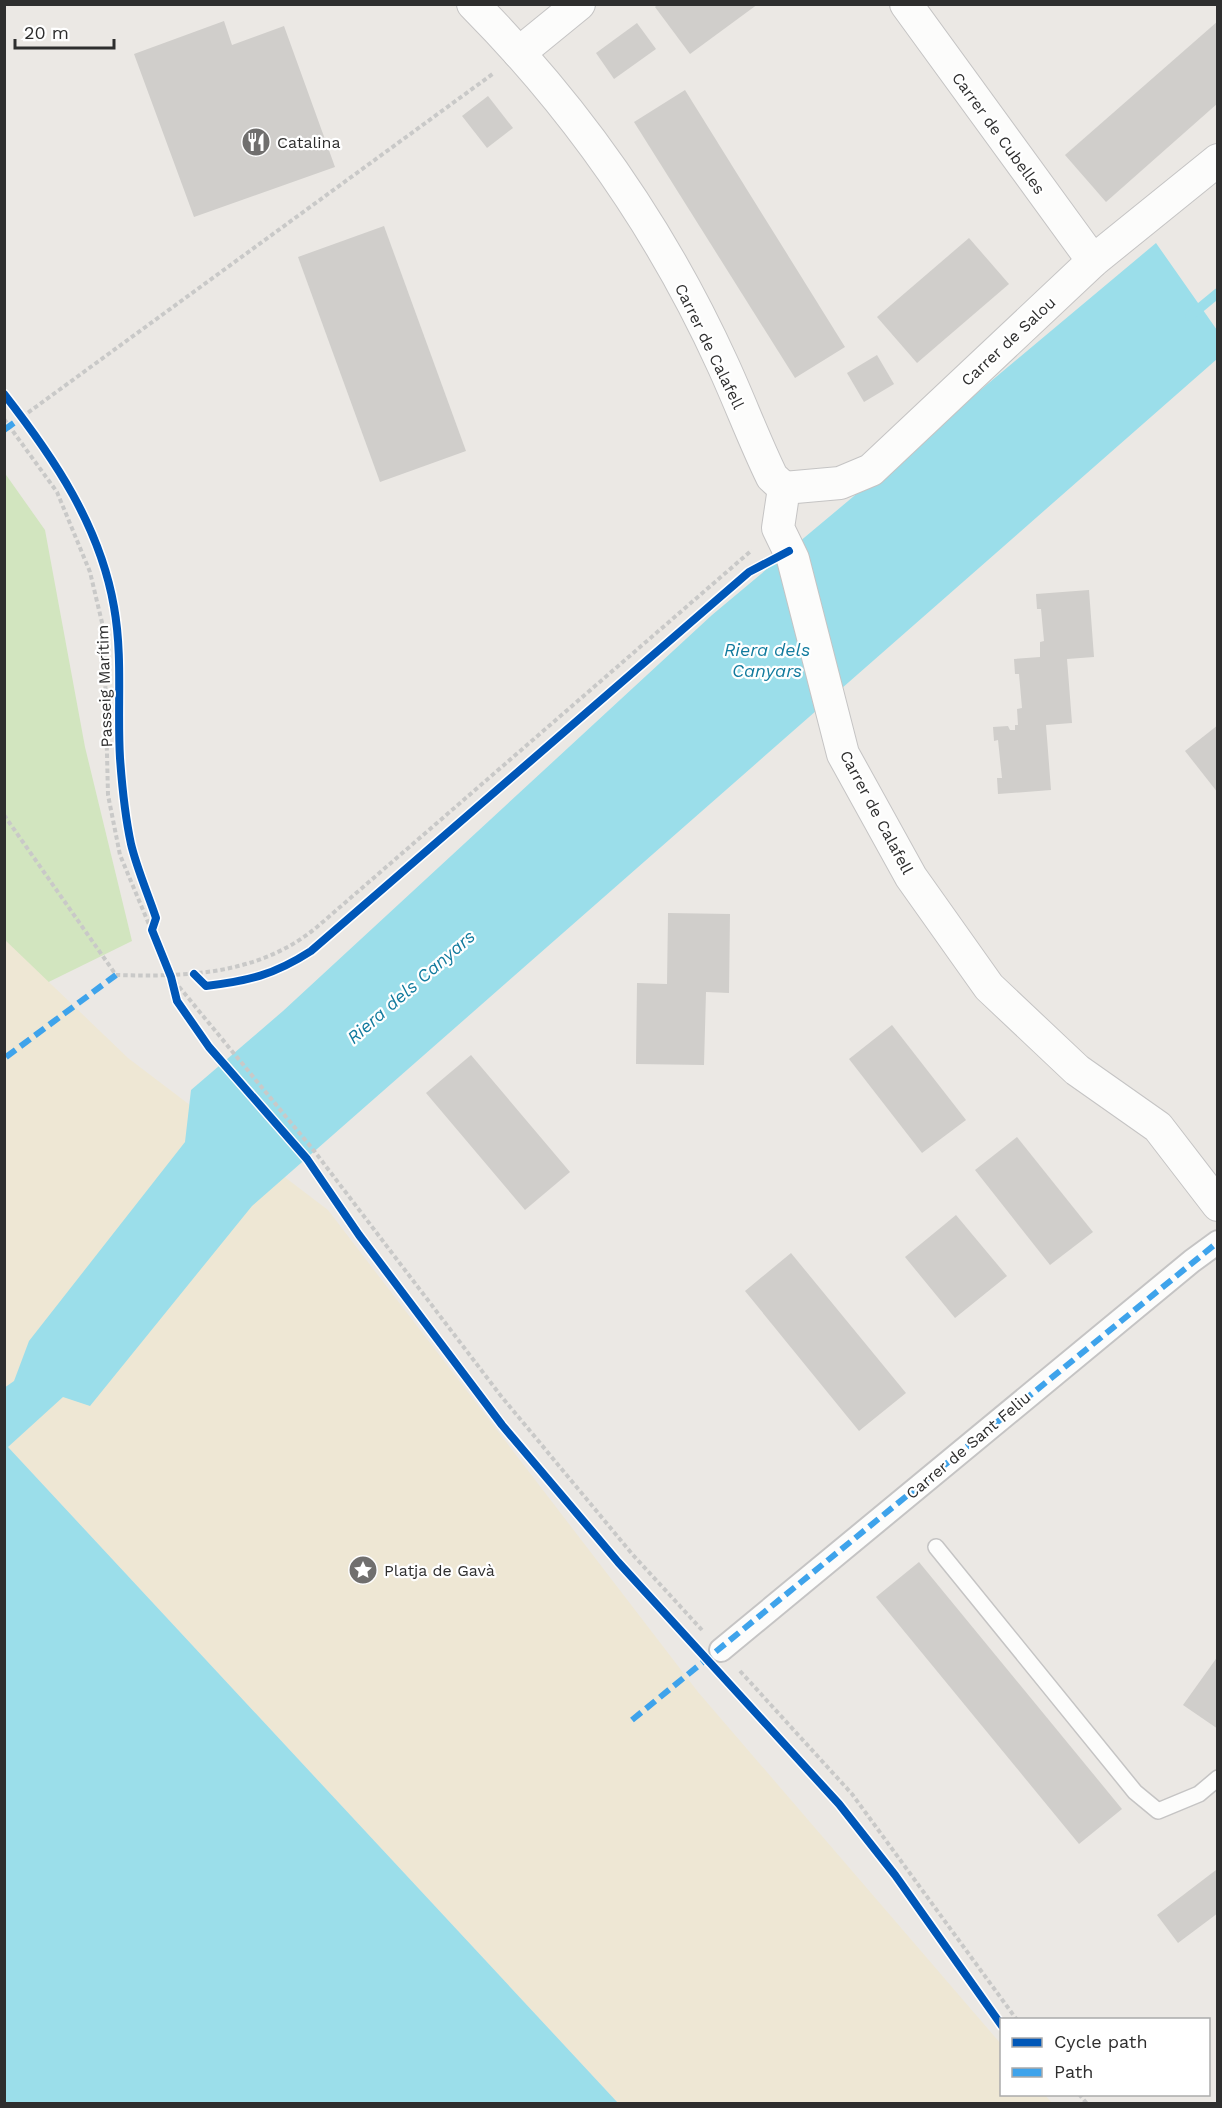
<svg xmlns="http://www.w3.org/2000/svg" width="1222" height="2108" viewBox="0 0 1222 2108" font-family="'Work Sans',sans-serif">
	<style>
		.green { fill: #d2e5bf }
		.sand { fill: #eee7d4 }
		.water { fill: #9bdeea }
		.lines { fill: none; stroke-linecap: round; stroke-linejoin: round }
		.stream { stroke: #9bdeea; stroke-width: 10 }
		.building { fill: #d0cecb }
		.service-casing { stroke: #c5c4c4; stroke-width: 18 }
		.pedestrian-casing { stroke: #c5c4c4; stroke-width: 26 }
		.minor-casing { stroke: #c5c4c4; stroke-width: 34 }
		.path { stroke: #c9c9c8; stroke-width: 4; stroke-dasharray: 4.5 3; stroke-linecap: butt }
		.service { stroke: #fcfcfb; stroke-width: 15 }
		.pedestrian { stroke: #fcfcfb; stroke-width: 22 }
		.minor { stroke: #fcfcfb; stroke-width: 32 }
		.quiet { stroke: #3ea3eb; stroke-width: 6; stroke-dasharray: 12 6; stroke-linecap: butt }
		.cycleway-casing { stroke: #fff; stroke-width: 11 }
		.cycleway { stroke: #0057b8; stroke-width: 8 }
		.labels { text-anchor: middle; stroke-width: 4.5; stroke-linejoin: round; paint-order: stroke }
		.street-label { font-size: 16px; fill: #2e2e2e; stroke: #fff }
		.poi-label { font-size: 16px; fill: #2e2e2e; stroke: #fff; text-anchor: start }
		.water-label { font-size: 18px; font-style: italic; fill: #127b9e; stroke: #fff }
	</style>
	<rect width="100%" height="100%" fill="#ebe8e4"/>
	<path class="green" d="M4,472L45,530L85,747L132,941L10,1001L4,994Z"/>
	<path class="sand" d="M4,939L128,1058L328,1210L698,1692L1001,2044L1002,2094L1045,2095L1052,2103H618L8,1447L4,1443Z"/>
	<path class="water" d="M1156,243L1217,330V359L252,1206L90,1406L63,1397L8,1447L618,2103H5L4,1388L14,1381L29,1341L185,1142L191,1090L283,1011L712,615Z"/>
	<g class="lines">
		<path class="stream" d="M1190,316L1218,293"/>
	</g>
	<g class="building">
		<path d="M658,4H758L690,54L655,7Z"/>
		<path d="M224,21L232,45L284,26L335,167L194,217L134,54Z"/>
		<path d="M1218,21V103L1106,202L1065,155Z"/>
		<path d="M637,23L656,49L614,79L596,53Z"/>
		<path d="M685,90L845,347L795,378L634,122Z"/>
		<path d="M488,96L513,128L487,148L462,116Z"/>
		<path d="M384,226L466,451L380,482L298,257Z"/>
		<path d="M969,238L1009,284L917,363L877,317Z"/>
		<path d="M877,355L894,384L864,402L847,373Z"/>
		<path d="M1089,590L1094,657L1067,659L1072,723L1046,725L1051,790L998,794L997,778H1002L998,740L994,741L993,727L1008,726L1010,730H1015V725H1018L1017,709L1022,708L1019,674H1015L1014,659L1040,657V642L1044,641L1041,609H1037L1036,594Z"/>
		<path d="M1218,725V793L1185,751Z"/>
		<path d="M668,913L730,914L729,993L706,992L704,1065L636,1064L637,983L667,984Z"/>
		<path d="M892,1025L966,1120L922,1153L849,1059Z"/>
		<path d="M471,1055L570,1172L525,1210L426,1093Z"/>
		<path d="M1017,1137L1093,1232L1050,1265L975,1170Z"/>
		<path d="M956,1215L1007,1276L955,1318L905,1257Z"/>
		<path d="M791,1253L906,1393L859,1431L745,1291Z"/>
		<path d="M919,1562L1122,1809L1079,1844L876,1597Z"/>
		<path d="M1218,1656V1729L1183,1705Z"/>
		<path d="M1216,1870L1218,1913L1178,1943L1157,1915Z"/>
	</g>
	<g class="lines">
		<g class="service-casing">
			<path id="service" d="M936,1547L1135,1792L1158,1811L1199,1794L1218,1778"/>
		</g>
		<g class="pedestrian-casing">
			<path id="pedestrian" d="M721,1650L1192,1261L1218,1242"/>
		</g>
		<g class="minor-casing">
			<g id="minor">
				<path d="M473,4C576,108 662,231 723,365C740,402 754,440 772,477L784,488"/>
				<path d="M906,4L1093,261"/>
				<path d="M519,53L579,4"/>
				<path d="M784,488L778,528L793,559L843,754L911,877L989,987L1077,1070L1158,1127L1218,1205"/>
				<path d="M784,488L840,483L871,470L1093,261L1218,160"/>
			</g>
		</g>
		<g class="path">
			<path d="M22,417L494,73"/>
			<path d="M4,419L57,492L90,572L104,631L108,795L120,855L171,977L315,1152L501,1396L633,1555L702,1630"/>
			<path d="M4,815L116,975C187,977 259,975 317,927L752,550"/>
			<path d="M740,1671L852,1794L1017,2020"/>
			<path d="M1079,2094L1087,2104"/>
		</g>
		<use href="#service" class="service"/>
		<use href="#pedestrian" class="pedestrian"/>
		<use href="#minor" class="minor"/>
		<g class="quiet">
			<path d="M4,430L22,417"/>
			<path d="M6,1057L116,975"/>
			<path d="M632,1720L1218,1242"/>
		</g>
		<g class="cycleway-casing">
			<g id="cycleway">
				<path d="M4,394C54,458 100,526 114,607C123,657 117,708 120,758C122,786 125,816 131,844C137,869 148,894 156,918L152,930L171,977L177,1001L209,1047L307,1159L359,1235L502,1425L618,1562L839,1804L895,1875L1002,2026"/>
				<path d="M194,974L206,986C248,981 274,975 311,951L749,572L789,551"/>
			</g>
		</g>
		<use href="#cycleway" class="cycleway"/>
	</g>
	<defs>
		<g id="restaurant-disc" transform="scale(1.5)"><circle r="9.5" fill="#706f6e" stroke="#fff"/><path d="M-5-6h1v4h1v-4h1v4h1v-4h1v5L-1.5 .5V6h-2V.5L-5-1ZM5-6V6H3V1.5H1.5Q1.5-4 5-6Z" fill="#fff"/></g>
		<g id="sight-disc" transform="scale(1.5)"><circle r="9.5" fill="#706f6e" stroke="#fff"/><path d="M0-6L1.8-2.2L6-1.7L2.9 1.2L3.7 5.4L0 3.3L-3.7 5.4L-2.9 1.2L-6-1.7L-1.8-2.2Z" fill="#fff"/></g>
	</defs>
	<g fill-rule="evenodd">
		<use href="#restaurant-disc" x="256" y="142"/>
		<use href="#sight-disc" x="363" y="1570"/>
	</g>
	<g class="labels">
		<g class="street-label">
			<text transform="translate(999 133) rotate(54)" y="6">Carrer de Cubelles</text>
			<text transform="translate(1008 341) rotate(-43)" y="6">Carrer de Salou</text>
			<text transform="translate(710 346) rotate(64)" y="6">Carrer de Calafell</text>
			<text transform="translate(104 686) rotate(-92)" y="6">Passeig Marítim</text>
			<text transform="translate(877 812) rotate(62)" y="6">Carrer de Calafell</text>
			<text transform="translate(968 1445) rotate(-40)" y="6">Carrer de Sant Feliu</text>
		</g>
		<g class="poi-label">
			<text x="277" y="148">Catalina</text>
			<text x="384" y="1576">Platja de Gavà</text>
		</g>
		<g class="water-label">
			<text x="767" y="656">Riera dels<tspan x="767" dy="21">Canyars</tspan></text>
			<text transform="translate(411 987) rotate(-41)" y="6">Riera dels Canyars</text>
		</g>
	</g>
	<rect width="1222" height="2108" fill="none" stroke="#2e2e2e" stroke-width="12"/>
	<rect x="1000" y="2018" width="210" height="78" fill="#ffffff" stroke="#ababab" stroke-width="1.5"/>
	<rect x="1012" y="2038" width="30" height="9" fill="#0057b8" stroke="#ababab" stroke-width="1.5"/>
	<text x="1054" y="2048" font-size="18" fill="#2e2e2e">Cycle path</text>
	<rect x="1012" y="2068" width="30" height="9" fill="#3ea3eb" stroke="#ababab" stroke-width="1.5"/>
	<text x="1054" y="2078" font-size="18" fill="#2e2e2e">Path</text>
	<path d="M15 39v9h99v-9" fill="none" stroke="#2e2e2e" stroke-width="3"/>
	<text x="24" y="39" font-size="18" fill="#2e2e2e" stroke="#ffffff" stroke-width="4.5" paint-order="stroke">20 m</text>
</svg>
